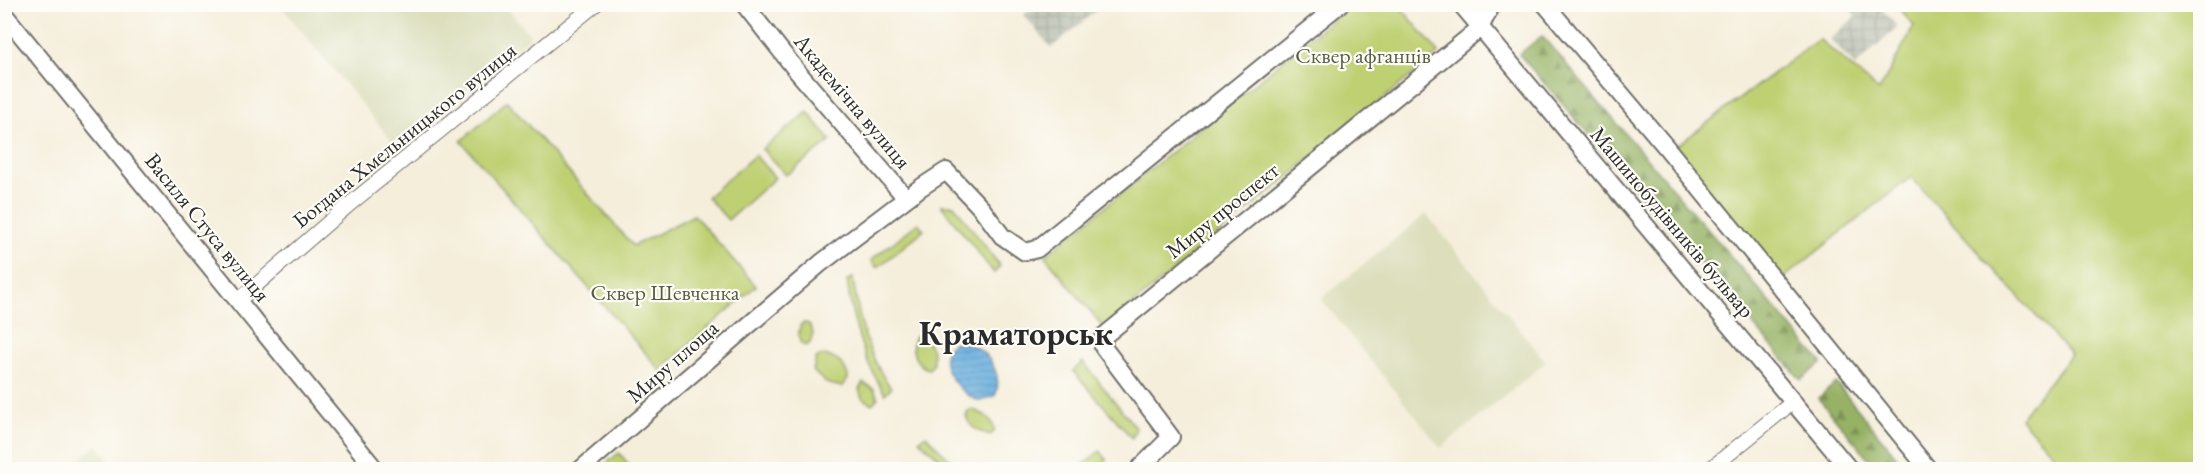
<svg xmlns="http://www.w3.org/2000/svg" width="2205" height="474" viewBox="0 0 2205 474" font-family="'EB Garamond',serif">
	<style>
		.built { fill: #dcdebc }
		.industrial { fill: url(#industrial-grid) }
		.green { fill: #bfd073; stroke: #757e4f; stroke-width: 1.5 }
		.forest { fill: url(#forest-firs); stroke: #616e48; stroke-width: 1.5 }
		.water { fill: url(#water-rules); stroke: #4a6d85; stroke-width: 1.5 }
		.lines { fill: none; stroke-linecap: round; stroke-linejoin: round }
		.minor-casing { stroke: #726f69; stroke-width: 16 }
		.tertiary-casing { stroke: #726f69; stroke-width: 20 }
		.minor { stroke: #fff; stroke-width: 14 }
		.tertiary { stroke: #fff; stroke-width: 16 }
		.labels { text-anchor: middle; stroke-width: 4.5; stroke-linejoin: round; paint-order: stroke }
		.park-label { font-size: 22px; fill: #575d41; stroke: #fdfcf7 }
		.street-label { font-size: 22px; fill: #2b2b2b; stroke: #fdfcf7 }
		.town-label { font-size: 34px; font-weight: bold; fill: #2b2b2b; stroke: #fdfcf7 }
	</style>
	<defs>
		<pattern id="industrial-grid" width="8" height="8" patternUnits="userSpaceOnUse" patternTransform="scale(1.5)"><rect width="8" height="8" fill="#c2c6b9"/><path d="M0 4h8M4 0v8" fill="none" stroke="#a7aa9f"/></pattern>
		<pattern id="forest-firs" width="22" height="20" patternUnits="userSpaceOnUse" patternTransform="scale(1.5)"><rect width="22" height="20" fill="#97b265"/><path d="M5 1l3.5 6h-7zM16 11l3.5 6h-7z" fill="#7b9153"/></pattern>
		<pattern id="water-rules" width="6" height="5" patternUnits="userSpaceOnUse" patternTransform="scale(1.5)"><rect width="6" height="5" fill="#68afdf"/><path d="M0 2.5h6" fill="none" stroke="#568fb5"/></pattern>
	</defs>
	<rect width="100%" height="100%" fill="#fdfcf7"/>
	<filter id="ink" filterUnits="userSpaceOnUse"><feTurbulence type="fractalNoise" baseFrequency=".0167" numOctaves="2"/><feDisplacementMap in="SourceGraphic" scale="12" xChannelSelector="R" yChannelSelector="G"/><feConvolveMatrix kernelMatrix="1 2 1 2 8 2 1 2 1" color-interpolation-filters="sRGB"/></filter>
	<filter id="wash" filterUnits="userSpaceOnUse"><feTurbulence type="fractalNoise" baseFrequency=".008" numOctaves="4" result="noise"/><feDisplacementMap in="SourceGraphic" scale="24" xChannelSelector="R" yChannelSelector="G"/><feGaussianBlur stdDeviation="1.35" result="paint"/><feColorMatrix in="noise" values="0 0 0 0 0 0 0 0 0 0 0 0 0 0 0 0 0 1.4 0 .05"/><feComposite in="paint" operator="in"/></filter>
	<g filter="url(#wash)">
		<rect width="100%" height="100%" fill="#f5eedb"/>
		<g class="built">
			<path d="M280,5H505L531,37L397,147Z"/>
			<path d="M1426,214L1546,362L1441,448L1321,299Z"/>
			<path d="M97,445L117,469L67,470Z"/>
		</g>
		<g class="industrial">
			<path d="M1036,5V4L1103,5L1051,48L1024,15Z"/>
			<path d="M1846,5H1878L1898,27L1855,66L1830,39L1856,16Z"/>
		</g>
		<g class="green">
			<path d="M1350,5H1399L1439,53L1104,328L1045,256Z"/>
			<path d="M1896,5H2200V469H2066L2020,418L2071,355L1911,177L1781,280L1674,148L1819,39L1879,91L1914,26Z"/>
			<path d="M507,101L633,246L694,215L756,286L660,370L461,141Z"/>
			<path d="M808,112L831,141L786,175L762,149Z"/>
			<path d="M755,155L775,178L728,220L707,197Z"/>
			<path d="M941,205H954L1000,266L994,273Z"/>
			<path d="M918,223L924,230L877,268L871,260Z"/>
			<path d="M853,278C859,320 866,353 891,388L885,394C863,360 852,320 847,281Z"/>
			<path d="M805,323L809,324L813,334L810,343L806,346L801,344L798,335L801,324Z"/>
			<path d="M916,335L926,339L933,352V365L929,369C915,366 908,346 916,335Z"/>
			<path d="M824,355C836,358 848,366 848,379L842,387L826,383L813,371L816,358Z"/>
			<path d="M1083,362L1136,428L1132,438L1073,371Z"/>
			<path d="M863,383L874,389L878,398L872,404L862,398L859,389Z"/>
			<path d="M973,410C983,413 995,420 994,432L990,435C978,431 969,428 966,415L969,411Z"/>
			<path d="M926,435L948,458L963,469H952L919,440Z"/>
			<path d="M1100,451L1107,460L1095,469H1078Z"/>
			<path d="M619,453L633,469H599Z"/>
		</g>
		<g class="forest">
			<path d="M1542,36L1822,363L1801,380L1519,54Z"/>
			<path d="M1836,383L1907,469H1877L1818,398Z"/>
		</g>
		<path class="water" d="M955,342C981,340 1006,372 995,396L980,401C957,394 929,357 955,342Z"/>
	</g>
	<g filter="url(#ink)">
		<g class="lines">
			<g class="minor-casing">
				<g id="minor">
					<path d="M239,300L351,203L596,4"/>
					<path d="M1709,470L1794,401"/>
				</g>
			</g>
			<g class="tertiary-casing">
				<g id="tertiary">
					<path d="M744,4L796,70L906,198"/>
					<path d="M1461,4L1850,470"/>
					<path d="M1545,4L1666,147L1929,470"/>
					<path d="M4,14L376,470"/>
					<path d="M580,470L821,263L920,188L946,171L982,209L1002,236L1025,252L1037,249L1340,4"/>
					<path d="M1138,470L1171,437L1103,347L1104,336L1480,28L1492,4"/>
				</g>
			</g>
			<use href="#minor" class="minor"/>
			<use href="#tertiary" class="tertiary"/>
		</g>
	</g>
	<g class="labels">
		<g class="park-label">
			<text x="1363" y="63">Сквер афганців</text>
			<text x="665" y="300">Сквер Шевченка</text>
		</g>
		<g class="street-label">
			<text transform="translate(853 101) rotate(50)" y="8">Академічна вулиця</text>
			<text transform="translate(404 135) rotate(-39)" y="8">Богдана Хмельницького вулиця</text>
			<text transform="translate(1222 210) rotate(-39)" y="8">Миру проспект</text>
			<text transform="translate(1673 222) rotate(50)" y="8">Машинобудівників бульвар</text>
			<text transform="translate(208 227) rotate(51)" y="8">Василя Стуса вулиця</text>
			<text transform="translate(672 361) rotate(-41)" y="8">Миру площа</text>
		</g>
		<g class="town-label">
			<text x="1016" y="345">Краматорськ</text>
		</g>
	</g>
	<rect width="2205" height="474" fill="none" stroke="#fdfcf7" stroke-width="24"/>
</svg>
